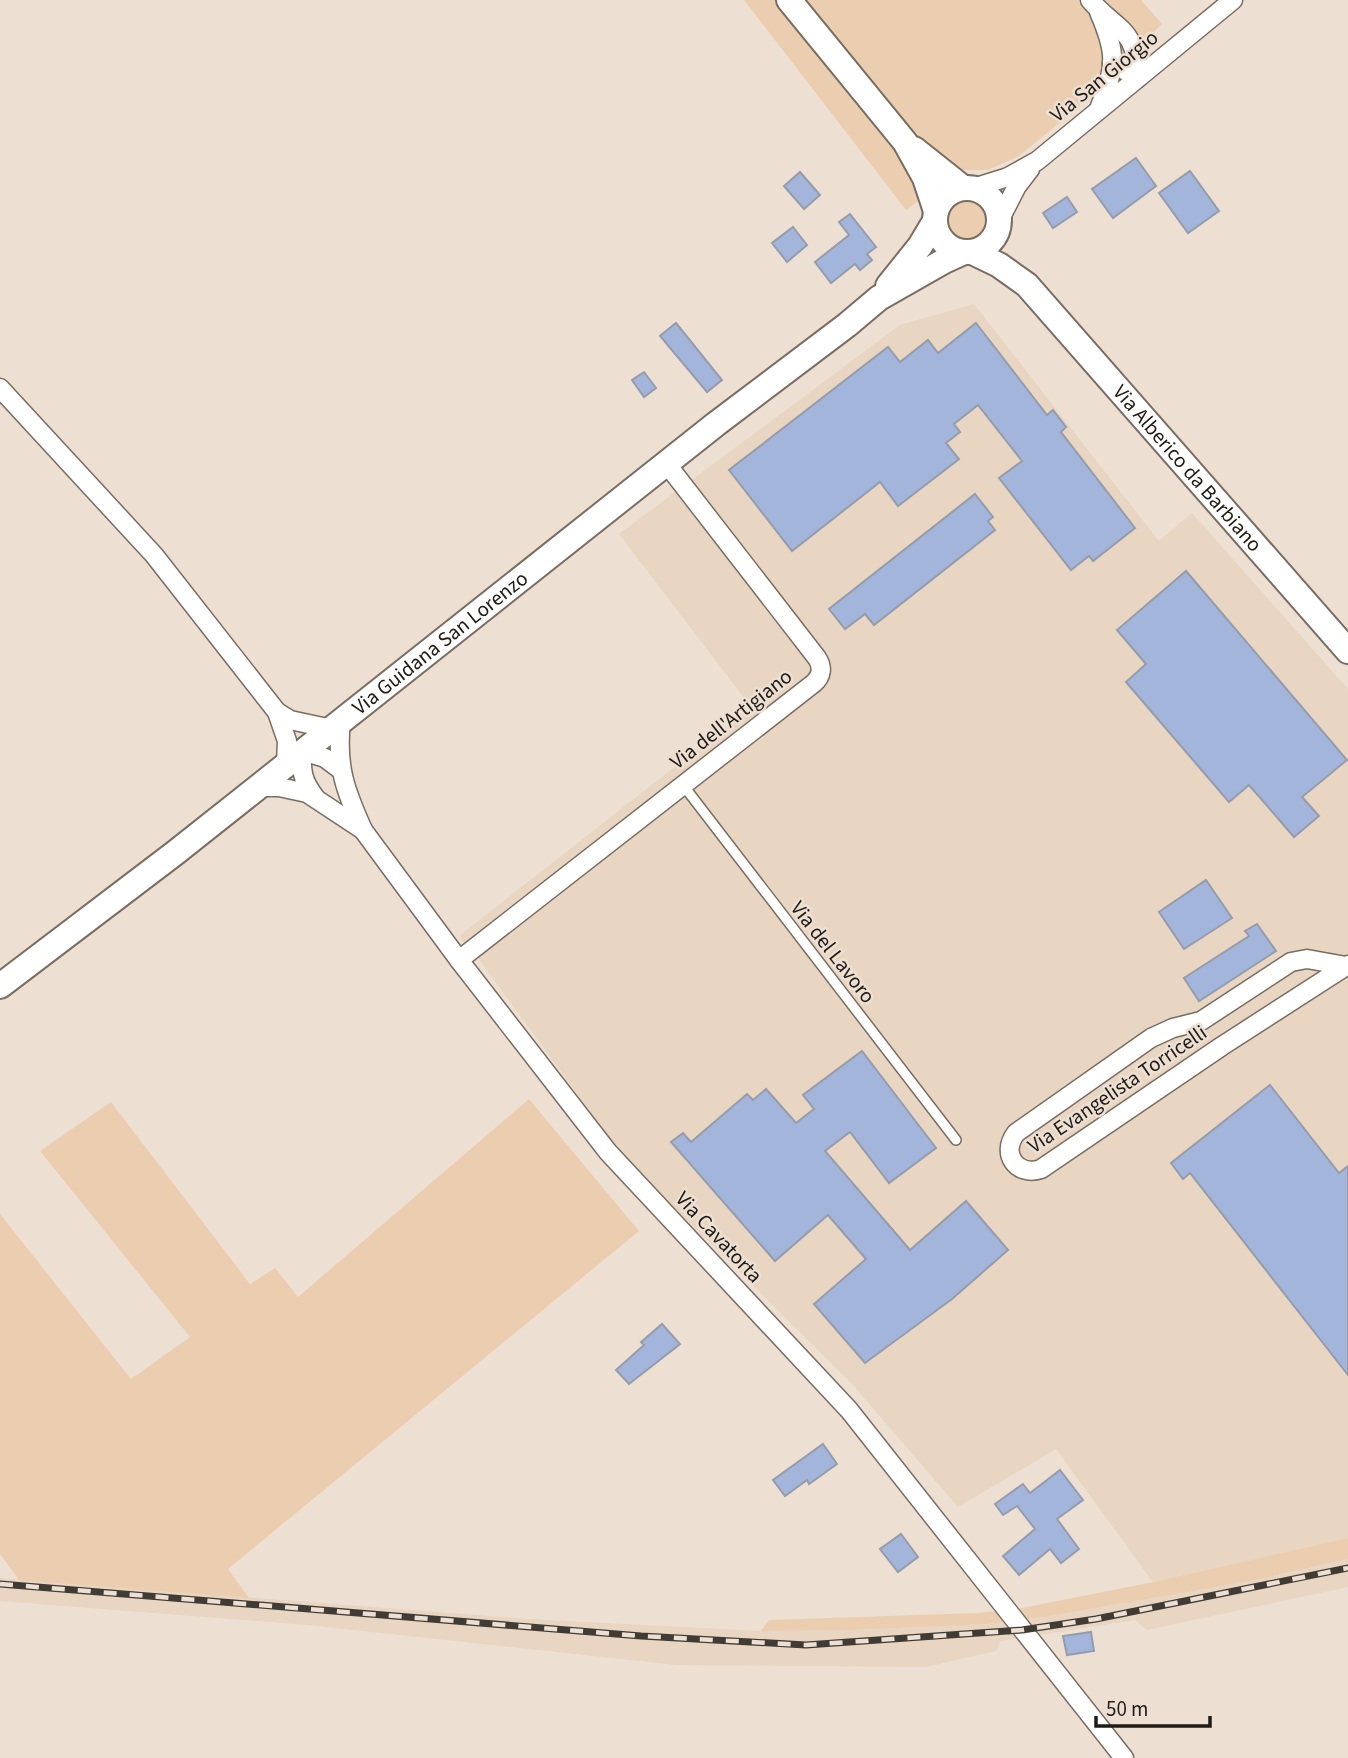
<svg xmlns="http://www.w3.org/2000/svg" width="1348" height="1758" viewBox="0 0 1348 1758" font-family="'Source Sans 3',sans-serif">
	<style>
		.built { fill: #e8d5c2 }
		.green { fill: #ebceaf }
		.building { fill: #a4b5dc; stroke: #959cab; stroke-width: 2 }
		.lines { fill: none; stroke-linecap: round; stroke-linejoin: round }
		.lane-casing { stroke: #796d61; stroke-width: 12 }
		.street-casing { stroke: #796d61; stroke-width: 21 }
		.secondary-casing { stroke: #796d61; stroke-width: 28 }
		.lane { stroke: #fff; stroke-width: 9 }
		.street { stroke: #fff; stroke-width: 18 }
		.secondary { stroke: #fff; stroke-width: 24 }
		.rail-casing { stroke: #413b35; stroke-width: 7 }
		.rail { stroke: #ede0d3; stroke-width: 4.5; stroke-dasharray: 13; stroke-linecap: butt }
		.labels { text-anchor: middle; stroke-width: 5; stroke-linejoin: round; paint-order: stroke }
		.street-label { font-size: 21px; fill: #1f1b16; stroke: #ede0d3 }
	</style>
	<rect width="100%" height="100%" fill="#ede0d3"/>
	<g class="built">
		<path d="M974,304L1159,541L1192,513L1348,689V1538L1153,1582L1056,1449L958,1507L852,1384L622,1155L480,961L459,936L751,707L619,534L900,325Z"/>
		<path d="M1348,1559V1587L1147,1630L1135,1620L1000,1641L996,1651L926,1667L676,1665L307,1625L0,1601V1578L528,1619L761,1631L853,1630L988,1624L1044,1617L1246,1582Z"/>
	</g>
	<g class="green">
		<path d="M744,0H1141L1162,24L1074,111L1019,156L988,170H961L906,210Z"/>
		<circle cx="967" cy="219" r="20"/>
		<path d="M529,1099L639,1231L228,1569L249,1598L19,1580L0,1554V1214L131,1379L190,1337L40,1151L111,1102L250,1284L275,1268L298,1297Z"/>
		<path d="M1348,1538V1559L1246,1582L1044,1617L988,1624L853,1630L761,1631L769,1620L977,1613L1017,1609L1153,1582Z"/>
	</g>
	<g class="building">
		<path d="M1136,158L1156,186L1113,218L1092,189Z"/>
		<path d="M1190,171L1219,211L1188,233L1159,193Z"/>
		<path d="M800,172L820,195L804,209L784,186Z"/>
		<path d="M1067,197L1077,212L1053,228L1043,213Z"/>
		<path d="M850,214L876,247L867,254L872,260L860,270L855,264L831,283L815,262L849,235L839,222Z"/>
		<path d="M793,227L807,245L787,262L772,243Z"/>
		<path d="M676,323L722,380L707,392L660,336Z"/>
		<path d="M976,323L1047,415L1053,410L1066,427L1061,432L1135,528L1093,561L1089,556L1071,570L999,478L1022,461L978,405L954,424L960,432L946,443L959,459L898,506L880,482L792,551L729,470L888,347L900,362L928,340L938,353Z"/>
		<path d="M644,372L656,388L644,397L632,380Z"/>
		<path d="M975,494L993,517L988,521L995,530L874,625L865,614L845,629L829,609Z"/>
		<path d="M1186,571L1347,760L1302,797L1319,816L1294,837L1249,785L1229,802L1126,682L1146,664L1117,630Z"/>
		<path d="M1206,880L1232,918L1184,949L1159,912Z"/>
		<path d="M1257,924L1276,951L1199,1001L1184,978L1249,936L1245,931Z"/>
		<path d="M862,1051L936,1148L889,1183L850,1132L825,1151L910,1250L966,1201L1008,1250L952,1299L865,1363L814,1304L866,1259L828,1215L775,1261L671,1142L683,1133L691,1142L747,1094L753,1100L766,1089L796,1123L814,1109L803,1095Z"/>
		<path d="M1270,1085L1339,1173L1348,1166V1375L1190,1173L1183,1179L1171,1163Z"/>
		<path d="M662,1324L680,1344L629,1384L616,1370L644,1345L641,1342Z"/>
		<path d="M823,1444L837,1464L809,1484L807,1480L785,1496L773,1480Z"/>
		<path d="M1060,1470L1083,1500L1057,1519L1079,1549L1061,1563L1050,1549L1019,1575L1003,1556L1035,1529L1017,1506L1003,1515L995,1504L1023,1484L1030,1493Z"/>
		<path d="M901,1534L918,1557L898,1572L880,1549Z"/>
		<path d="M1091,1632L1094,1651L1067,1655L1063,1636Z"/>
	</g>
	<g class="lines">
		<g class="lane-casing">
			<path id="lane" d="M683,785L956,1140"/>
		</g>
		<g class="street-casing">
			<g id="street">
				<path d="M1090,0C1118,32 1136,27 1138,78L1112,63"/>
				<path d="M1099,12C1116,51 1117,66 1100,106"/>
				<path d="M973,188L1008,177L1037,161L1233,0"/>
				<path d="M1000,219L1017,186L1030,169"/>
				<path d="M0,388L154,555L277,712L287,741L286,764"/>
				<path d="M277,712L290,720L332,729"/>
				<path d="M341,721C336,766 345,790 363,830"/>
				<path d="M259,787H279L307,793L363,830L459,960L608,1152L849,1410L1124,1758"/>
				<path d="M315,797C303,782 300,770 303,751L325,758L341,770"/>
				<path d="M459,960L814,683C822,676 823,667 817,658L666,463"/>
				<path d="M1346,966L1307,959L1291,962L1201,1021L1173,1028L1151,1038L1016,1133C1000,1154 1017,1177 1041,1169L1222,1046L1346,966L1348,965"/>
			</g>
		</g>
		<g class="secondary-casing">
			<g id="secondary">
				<path d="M789,0L905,142L925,178L936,211"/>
				<path d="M914,149L963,188"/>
				<circle cx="967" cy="220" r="32"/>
				<path id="s1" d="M972,252L999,265L1027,285L1348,651"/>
				<path d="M888,286L920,246L935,221"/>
				<path id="s2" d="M0,986L175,853L716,424L847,325L879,298L944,261L964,252"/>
			</g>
		</g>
		<use href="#lane" class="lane"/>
		<use href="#street" class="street"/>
		<use href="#secondary" class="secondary"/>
		<g class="rail-casing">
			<path id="rail" d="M0,1584L641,1636L806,1645L1022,1630L1096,1619L1348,1568"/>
		</g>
		<use href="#rail" class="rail"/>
	</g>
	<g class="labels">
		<g class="street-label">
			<text transform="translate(1104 76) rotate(-39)" y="7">Via San Giorgio</text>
			<text dy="7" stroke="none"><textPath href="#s1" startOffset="308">Via Alberico da Barbiano</textPath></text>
			<text dy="7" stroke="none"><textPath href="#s2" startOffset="558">Via Guidana San Lorenzo</textPath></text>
			<text transform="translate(731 719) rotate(-38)" y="7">Via dell'Artigiano</text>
			<text transform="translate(833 952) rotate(52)" y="7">Via del Lavoro</text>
			<text transform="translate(1117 1089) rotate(-34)" y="7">Via Evangelista Torricelli</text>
			<text transform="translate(719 1237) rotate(47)" y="7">Via Cavatorta</text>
		</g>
	</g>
	<path d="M1096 1716v10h114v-10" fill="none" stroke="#1f1b16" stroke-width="3.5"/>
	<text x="1106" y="1716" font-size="21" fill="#1f1b16" stroke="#ede0d3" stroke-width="5" paint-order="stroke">50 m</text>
</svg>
